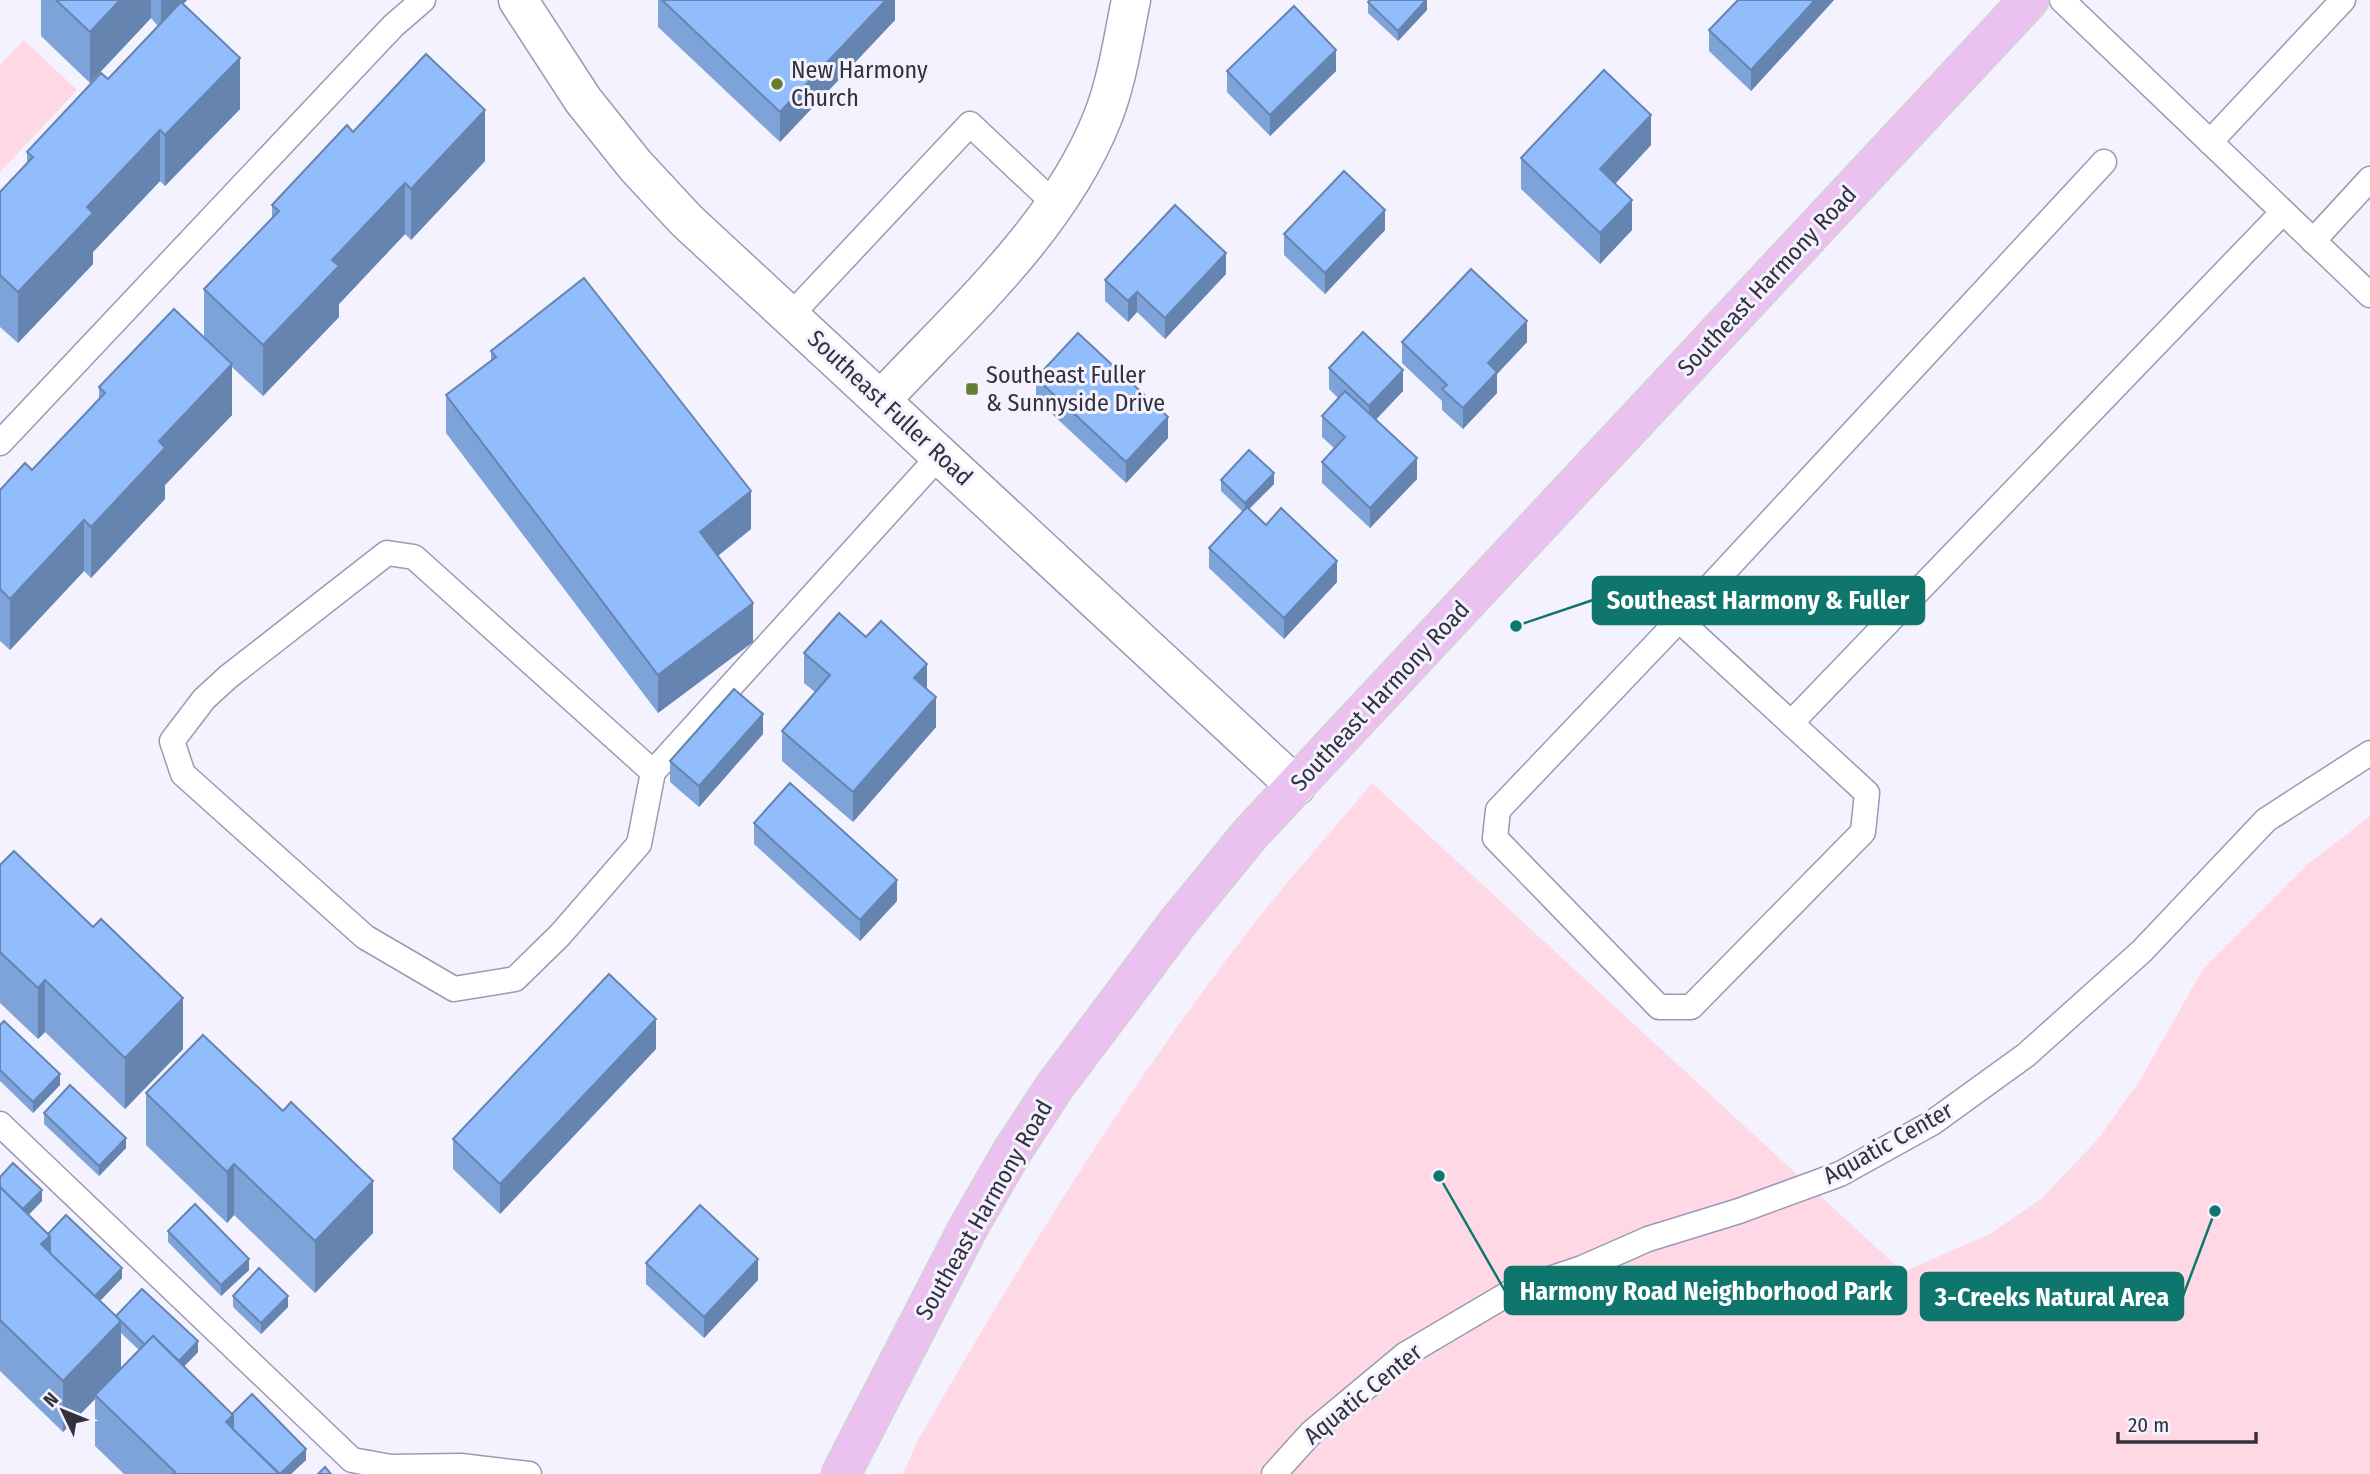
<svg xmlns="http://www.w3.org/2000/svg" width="2370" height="1474" viewBox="0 0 2370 1474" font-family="'Fira Sans Condensed',sans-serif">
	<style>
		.green { fill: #fed9e5 }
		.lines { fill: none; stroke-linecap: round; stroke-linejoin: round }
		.service-casing { stroke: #9c99b5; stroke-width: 27 }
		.minor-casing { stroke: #9c99b5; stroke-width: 41 }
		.tertiary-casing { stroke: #9c99b5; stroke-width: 41 }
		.primary-casing { stroke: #d2d2d4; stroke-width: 41 }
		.service { stroke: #fff; stroke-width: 24 }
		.minor { stroke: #fff; stroke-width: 38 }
		.tertiary { stroke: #fff; stroke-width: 38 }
		.primary { stroke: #ebc2ef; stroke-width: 38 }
		.wall { fill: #7da3d9; fill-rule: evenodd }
		.shaded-wall { fill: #6684b0 }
		.building { fill: #91bdfc; stroke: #6684b0; stroke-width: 2 }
		.poi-dot { fill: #657e30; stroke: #f3f2fe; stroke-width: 2.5 }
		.labels { text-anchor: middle; stroke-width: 6; stroke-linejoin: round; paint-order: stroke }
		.poi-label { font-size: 24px; fill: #33313d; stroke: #f3f2fe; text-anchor: start }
		.street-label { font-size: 24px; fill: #33313d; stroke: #f3f2fe }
		.leader { fill: none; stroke: #0f766e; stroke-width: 2.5 }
		.callout-dot { fill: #0f766e; stroke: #f3f2fe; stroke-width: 2.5 }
		.callout { fill: #0f766e; stroke: #0f766e; stroke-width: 2.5 }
		.callout-label { font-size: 26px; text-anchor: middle; font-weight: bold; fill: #fff }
	</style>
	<rect width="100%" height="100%" fill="#f3f2fe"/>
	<g class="green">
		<path d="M24,40L77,90L0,172V65Z"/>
		<path d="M1372,783L1903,1272L1990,1234L2041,1199L2099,1138L2140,1080L2203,969L2308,864L2370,816V1474H903L918,1440C1017,1269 1119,1099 1240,942C1281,887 1328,836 1372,783Z"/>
	</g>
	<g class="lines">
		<g class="service-casing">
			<g id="service">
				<path d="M2062,0L2370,295"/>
				<path d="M2210,142L2343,0"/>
				<path d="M2313,241L2370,179"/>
				<path d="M790,316L970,124L1055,204"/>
				<path d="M0,443L393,26L423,0"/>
				<path d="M1679,620L1867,793L1863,832L1691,1007H1659L1495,838L1498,810L1679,620L2104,162"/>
				<path d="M1791,723L2283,212"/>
				<path d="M653,772L639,844L560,935L515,979L454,989L365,937L183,774L172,741L204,699L228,677L387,553L414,557L653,772L941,454"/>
				<path d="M0,1124L352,1460L391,1467L461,1466L529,1474"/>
				<path d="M1274,1474L1311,1433L1406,1354L1511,1292L1582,1268L1648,1239L1739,1211L1840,1174L1932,1123L2026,1055L2142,951L2266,820L2370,753"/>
			</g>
		</g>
		<g class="minor-casing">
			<path id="minor" d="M882,399C961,314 1058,229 1102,119C1117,82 1123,39 1131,0"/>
		</g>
		<g class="tertiary-casing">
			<path id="tertiary" d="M518,0L583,100L635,165L686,220L1296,786"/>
		</g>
		<g class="primary-casing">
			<path id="primary" d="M841,1474L968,1228L1013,1150L1055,1086L1107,1017L1175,926L1251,833L2029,0"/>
		</g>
		<use href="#service" class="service"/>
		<use href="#minor" class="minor"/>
		<use href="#tertiary" class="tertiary"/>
		<use href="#primary" class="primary"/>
	</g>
	<g class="wall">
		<path d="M41,0H187L183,4L240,109L165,186L160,181L93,252V264L18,343L0,327V192L27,164V152L108,79L158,26L151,18L90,83L41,36Z"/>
		<path d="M658,0H895V20L780,142L658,27Z"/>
		<path d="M1427,0V10L1398,41L1368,13V2Z"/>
		<path d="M1738,0H1834L1751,91L1709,51V30Z"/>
		<path d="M1227,71H1336L1270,136L1227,92Z"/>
		<path d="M353,132L485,161L411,240L405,234L339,304V317L263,396L232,367V415L165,485V499L91,578L84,571L10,650L0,641V490L32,470L99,398V387L204,337V289L272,218V205Z"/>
		<path d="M1651,145L1615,184L1632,230L1600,264L1521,189V158Z"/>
		<path d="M1385,230L1325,294L1284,255V234Z"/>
		<path d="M1226,274L1165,339L1137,312L1128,322L1105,301V280Z"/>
		<path d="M1402,342H1527L1497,374V393L1463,429L1442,410V401L1402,363Z"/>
		<path d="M491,351L751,529L718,556L753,642L658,713L446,433V395L491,361Z"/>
		<path d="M1329,368L1403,391L1375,420L1417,479L1370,528L1322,483V462L1334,448L1322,437V416L1338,398L1329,389Z"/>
		<path d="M1036,378L1168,438L1126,483L1036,399Z"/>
		<path d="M1221,480L1274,484L1249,509L1266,525L1337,582L1284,639L1209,568V548L1243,512L1221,491Z"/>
		<path d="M804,653L927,689L936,727L853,822L782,761V731L815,692L804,683Z"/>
		<path d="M763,734L699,807L670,782V761Z"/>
		<path d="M754,823L897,901L860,941L754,844Z"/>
		<path d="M0,865L183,1049L125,1109L45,1032L38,1039L0,1003Z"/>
		<path d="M0,1025L60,1085L33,1113L0,1081Z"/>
		<path d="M656,1049L500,1214L453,1169V1139Z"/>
		<path d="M146,1093L373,1233L315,1293L234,1215L227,1223L146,1145Z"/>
		<path d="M44,1113L126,1148L99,1176L44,1124Z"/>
		<path d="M0,1177L42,1201L28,1214L48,1234L122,1278L100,1301L116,1316L198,1352L184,1366L232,1414L306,1460L291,1474H124L95,1446V1399L63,1432L0,1371ZM121,1333L139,1350L121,1369Z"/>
		<path d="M168,1231L249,1270L221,1296L168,1242Z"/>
		<path d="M646,1263L758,1280L704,1338L646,1284Z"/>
		<path d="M233,1296L288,1307L261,1334L233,1307Z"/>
	</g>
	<g class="shaded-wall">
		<path d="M120,0H151V18L90,83V32Z"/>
		<path d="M161,0H187L161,28Z"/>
		<path d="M886,0H895V20L780,142V112Z"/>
		<path d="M1426,0H1427V10L1398,41V31Z"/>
		<path d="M1815,0H1834L1751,91V70Z"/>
		<path d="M1336,50V71L1270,136V115Z"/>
		<path d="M240,58V109L165,186V135Z"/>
		<path d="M485,110V161L411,240V189Z"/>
		<path d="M1651,115V145L1600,200V169Z"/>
		<path d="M160,130V181L93,252V264L18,343V292L87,207Z"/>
		<path d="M405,183V234L339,304V317L263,396V345L332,260Z"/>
		<path d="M1632,200V230L1600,264V233Z"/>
		<path d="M1385,210V230L1325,294V273Z"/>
		<path d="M1226,253V274L1165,339V318Z"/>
		<path d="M1137,292V312L1128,322V301Z"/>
		<path d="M1527,321V342L1497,374V393L1463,429V408L1488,363Z"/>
		<path d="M232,364V415L165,485V499L91,578V527L159,441Z"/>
		<path d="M1403,370V391L1369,427V406Z"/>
		<path d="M1168,417V438L1126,483V462Z"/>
		<path d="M1417,458V479L1370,528V508Z"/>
		<path d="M1274,473V484L1245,513V503Z"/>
		<path d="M751,491V529L700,570V532Z"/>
		<path d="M84,520V571L10,650V599Z"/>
		<path d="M1337,561V582L1284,639V618Z"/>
		<path d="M753,603V642L658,713V675Z"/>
		<path d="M927,664V694L914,678Z"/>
		<path d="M936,697V727L853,822V792Z"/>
		<path d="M763,714V734L699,807V786Z"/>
		<path d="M897,880V901L860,941V920Z"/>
		<path d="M45,980V1032L38,1039V988Z"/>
		<path d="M183,998V1049L125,1109V1058Z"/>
		<path d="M656,1019V1049L500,1214V1184Z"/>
		<path d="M60,1074V1085L33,1113V1102Z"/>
		<path d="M126,1138V1148L99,1176V1166Z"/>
		<path d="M234,1164V1215L227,1223V1172Z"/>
		<path d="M373,1181V1233L315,1293V1241Z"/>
		<path d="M42,1190V1201L15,1229V1218Z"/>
		<path d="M50,1236V1287L41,1244Z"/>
		<path d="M249,1259V1270L221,1296V1285Z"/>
		<path d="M758,1259V1280L704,1338V1317Z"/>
		<path d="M122,1268V1278L95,1306V1296Z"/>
		<path d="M288,1296V1307L261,1334V1323Z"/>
		<path d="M121,1321V1372L95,1395V1399L63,1432V1381Z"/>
		<path d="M198,1341V1352L171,1380V1370Z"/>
		<path d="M233,1415V1466L226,1422Z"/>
		<path d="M306,1449V1460L291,1474H280Z"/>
	</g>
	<g class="building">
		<path d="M56,0H120L90,32Z"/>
		<path d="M662,0H886L780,112Z"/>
		<path d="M1370,0H1426L1398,31L1368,2Z"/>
		<path d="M1738,0H1815L1751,70L1709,30Z"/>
		<path d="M181,2L240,58L165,135L160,130L87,207L93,213L18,292L0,275V192L33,157L27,152L101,73L108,79Z"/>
		<path d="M1294,6L1336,50L1270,115L1227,71Z"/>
		<path d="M426,54L485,110L411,189L405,183L332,260L339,266L263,345L204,289L279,211L272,205L347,125L353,132Z"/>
		<path d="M1604,70L1651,115L1600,169L1632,200L1600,233L1521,158Z"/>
		<path d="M1344,171L1385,210L1325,273L1284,234Z"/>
		<path d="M1175,205L1226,253L1165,318L1137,292L1128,301L1105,280Z"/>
		<path d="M1471,269L1527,321L1488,363L1497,372L1463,408L1442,389L1447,385L1402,342Z"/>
		<path d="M584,278L751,491L700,532L753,603L658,675L446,395L496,357L491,351Z"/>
		<path d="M174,309L232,364L159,441L165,448L91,527L84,520L10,599L0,589V490L25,463L32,470L105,393L99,387Z"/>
		<path d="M1363,332L1403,370L1369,406L1329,368Z"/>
		<path d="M1078,333L1168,417L1126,462L1036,378Z"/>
		<path d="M1345,391L1417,458L1370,508L1322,462L1345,437L1322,416Z"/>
		<path d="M1249,450L1274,473L1245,503L1221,480Z"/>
		<path d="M1247,507L1266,525L1281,508L1337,561L1284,618L1209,548Z"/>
		<path d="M839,613L866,637L881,621L927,664L914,678L936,697L853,792L782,731L830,675L804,653Z"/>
		<path d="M734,689L763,714L699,786L670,761Z"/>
		<path d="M790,783L897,880L860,920L754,823Z"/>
		<path d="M14,851L93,927L101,919L183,998L125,1058L45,980L38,988L0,952V865Z"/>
		<path d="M609,974L656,1019L500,1184L453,1139Z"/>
		<path d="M4,1021L60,1074L33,1102L0,1070V1025Z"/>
		<path d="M203,1035L283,1111L291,1102L373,1181L315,1241L234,1164L227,1172L146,1093Z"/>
		<path d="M70,1085L126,1138L99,1166L44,1113Z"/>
		<path d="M13,1163L42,1190L23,1209L0,1187V1177Z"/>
		<path d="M0,1187L50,1236L41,1244L121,1321L63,1381L0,1320Z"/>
		<path d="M195,1204L249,1259L221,1285L168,1231Z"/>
		<path d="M700,1205L758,1259L704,1317L646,1263Z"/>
		<path d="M66,1215L122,1268L95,1296L50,1253V1236L48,1234Z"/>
		<path d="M259,1268L288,1296L261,1323L233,1296Z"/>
		<path d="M142,1289L198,1341L179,1361L153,1336L145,1345L116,1316Z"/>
		<path d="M153,1336L233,1415L226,1422L279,1474H173L175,1472L95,1395Z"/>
		<path d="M252,1394L306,1449L280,1474L233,1429V1415L232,1414Z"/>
		<path d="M325,1467L331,1474H318Z"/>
	</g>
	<g class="poi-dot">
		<circle cx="777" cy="84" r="7"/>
		<rect x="965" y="382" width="14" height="14" rx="3.5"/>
	</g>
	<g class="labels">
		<g class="poi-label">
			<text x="791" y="78">New Harmony<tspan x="791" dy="28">Church</tspan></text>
			<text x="986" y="383">Southeast Fuller<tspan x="986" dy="28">&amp; Sunnyside Drive</tspan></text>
		</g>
		<g class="street-label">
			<text transform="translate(1767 281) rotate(-47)" y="8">Southeast Harmony Road</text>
			<text transform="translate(890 408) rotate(43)" y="8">Southeast Fuller Road</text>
			<text transform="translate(1380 696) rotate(-47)" y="8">Southeast Harmony Road</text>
			<text transform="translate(1888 1143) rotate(-29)" y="8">Aquatic Center</text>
			<text transform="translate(984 1210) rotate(-60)" y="8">Southeast Harmony Road</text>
			<text transform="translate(1363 1394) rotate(-39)" y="8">Aquatic Center</text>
		</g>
	</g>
	<path class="leader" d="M1516 626L1593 600M1439 1176L1505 1291M2215 1211L2183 1296"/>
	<g class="callout-dot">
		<circle cx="1516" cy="626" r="7"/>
		<circle cx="1439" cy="1176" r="7"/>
		<circle cx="2215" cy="1211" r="7"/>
	</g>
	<g class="callout">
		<rect x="1593" y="577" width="331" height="47" rx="7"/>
		<rect x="1505" y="1267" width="401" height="47" rx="7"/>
		<rect x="1921" y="1273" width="262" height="47" rx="7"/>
	</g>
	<g class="callout-label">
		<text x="1758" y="609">Southeast Harmony &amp; Fuller</text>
		<text x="1706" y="1300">Harmony Road Neighborhood Park</text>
		<text x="2052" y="1306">3-Creeks Natural Area</text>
	</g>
	<g transform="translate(63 1411) rotate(313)" stroke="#f3f2fe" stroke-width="5" paint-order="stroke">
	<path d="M0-5L12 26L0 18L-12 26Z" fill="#33313d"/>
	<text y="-10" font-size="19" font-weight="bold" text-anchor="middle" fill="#33313d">N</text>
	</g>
	<path d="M2118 1432v10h138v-10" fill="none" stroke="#33313d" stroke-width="3.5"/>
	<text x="2128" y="1432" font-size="21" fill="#33313d" stroke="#f3f2fe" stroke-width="5" paint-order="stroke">20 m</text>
</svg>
